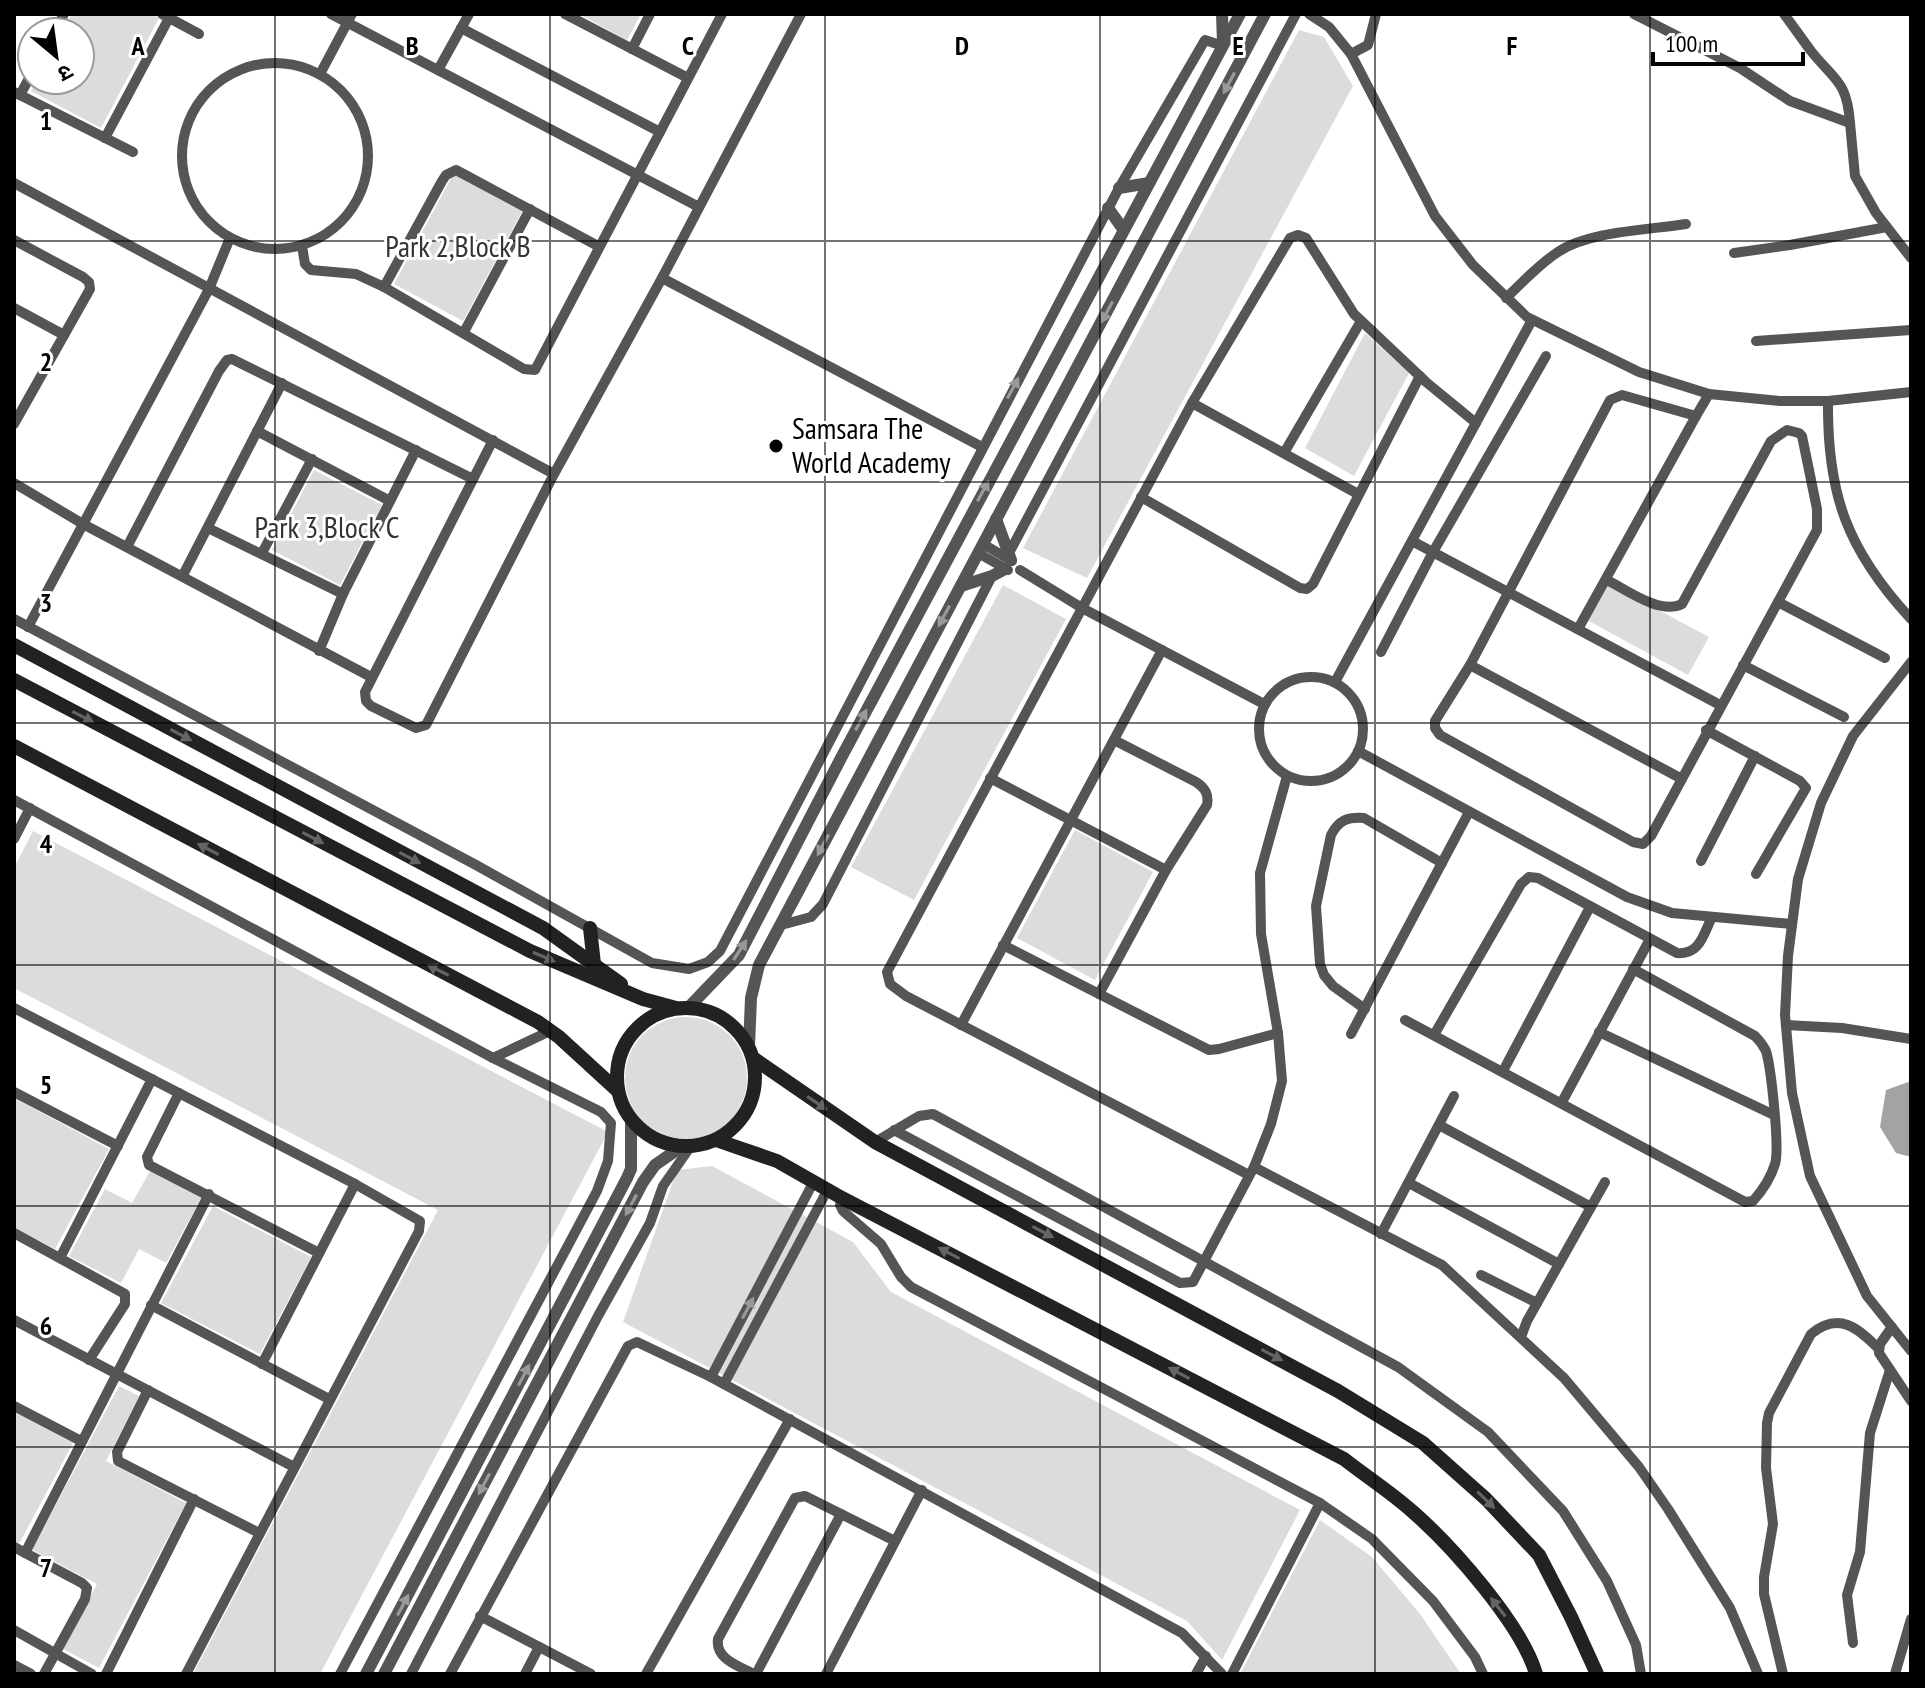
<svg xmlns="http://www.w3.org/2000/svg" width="1925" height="1688" viewBox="0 0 1925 1688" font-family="'PT Sans Narrow','Noto Sans Devanagari',sans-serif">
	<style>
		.green { fill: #dcdcdc }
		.water { fill: #a3a3a3 }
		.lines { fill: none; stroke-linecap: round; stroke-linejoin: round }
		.minor { stroke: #555; stroke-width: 10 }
		.tertiary { stroke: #555; stroke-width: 12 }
		.secondary { stroke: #222; stroke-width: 14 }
		.oneway { fill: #999 }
		.oneway2 { fill: #646464 }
		.grid { fill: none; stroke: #000; stroke-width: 2; stroke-opacity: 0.55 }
		.poi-dot { fill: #000; stroke: #fff; stroke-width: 3 }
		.labels { text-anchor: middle; stroke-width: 6; stroke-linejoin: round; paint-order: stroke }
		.park-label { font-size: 30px; fill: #333; stroke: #fff }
		.poi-label { font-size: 30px; fill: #000; stroke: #fff; text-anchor: start }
		.grid-label { font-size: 26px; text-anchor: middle; font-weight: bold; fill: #000; stroke: #fff; stroke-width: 6; stroke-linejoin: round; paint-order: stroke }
	</style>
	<rect width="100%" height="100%" fill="#fff"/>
	<g class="green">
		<path d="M72,14H151L159,18L101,128L31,91L37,80H80V32H63Z"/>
		<path d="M579,14H641L627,40Z"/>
		<path d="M1299,30L1324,37L1353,86L1087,578L1023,548Z"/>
		<path d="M454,173L523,210L463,321L394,284Z"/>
		<path d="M1365,333L1409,373L1354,476L1305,448Z"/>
		<path d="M314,470L382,505L340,585L272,550Z"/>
		<path d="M1608,583L1709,637L1688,675L1587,620Z"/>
		<path d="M1003,585L1066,619L914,900L851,867Z"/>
		<path d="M1075,830L1153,872L1095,980L1017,938Z"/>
		<path d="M33,831L608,1132L320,1674H193L438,1210L14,988V868Z"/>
		<circle cx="686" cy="1078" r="61"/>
		<path d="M14,1098L109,1149L55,1249L14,1227Z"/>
		<path d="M712,1166L853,1242L891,1292L1300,1510L1222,1660L1187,1621L623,1322L677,1170Z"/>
		<path d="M150,1171L201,1198L166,1263L139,1249L121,1283L69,1256L105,1189L132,1203Z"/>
		<path d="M213,1206L311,1257L260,1354L161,1303Z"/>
		<path d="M119,1386L139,1396L106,1461L186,1503L99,1668L63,1649L97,1584L32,1550Z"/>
		<path d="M14,1412L73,1443L19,1544L14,1542Z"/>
		<path d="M1320,1520L1372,1557L1420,1614L1461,1674H1240Z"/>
	</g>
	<path class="water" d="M1911,1081V1157L1896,1153L1880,1127L1886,1090Z"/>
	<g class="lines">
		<g class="minor">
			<path d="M162,14L199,34"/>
			<path d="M331,14L697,206"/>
			<path d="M565,14L688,78"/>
			<path d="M1309,14L1329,27L1351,54L1435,216L1473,265L1527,317L1639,372L1709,394L1780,401H1828L1911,392"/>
			<path d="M1634,14L1740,68L1790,101L1850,123L1855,176L1876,213L1911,258"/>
			<path d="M1784,14C1793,26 1802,39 1811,51C1835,81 1847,81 1850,123"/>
			<path d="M461,28L660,132"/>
			<path d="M54,32L64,14"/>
			<path d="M632,49L650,14"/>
			<path d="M1351,54L1368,45L1376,14"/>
			<circle cx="275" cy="156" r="93"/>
			<path d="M438,70L469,14"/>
			<path d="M320,74L352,14"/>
			<path d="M14,92L133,152"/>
			<path d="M20,95L32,73"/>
			<path d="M105,138L169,18"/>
			<path d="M14,183L554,474"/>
			<path d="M14,240L83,277L89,282L90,289L14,424"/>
			<path d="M302,246L305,264L311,270L356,274L384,287L524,369L535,370L722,14"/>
			<path d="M1734,253L1790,245L1887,227"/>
			<path d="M662,278L982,447"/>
			<path d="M384,287L442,181L446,175L456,170L598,246"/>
			<path d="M1506,298C1523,282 1539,264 1558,252C1589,231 1649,230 1686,224"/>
			<path d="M14,308L64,335"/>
			<path d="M464,332L530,209"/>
			<path d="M1756,341L1911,330"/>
			<path d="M1828,401C1827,494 1847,550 1911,619"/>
			<path d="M1192,403L1358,494"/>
			<path d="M1696,416L1709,394"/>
			<path d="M257,431L390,501"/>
			<path d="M493,440L365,692L366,701L371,706L416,728L426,725L554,474L662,278L801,14"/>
			<path d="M1284,453L1361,321"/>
			<path d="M14,483L83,524L371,677"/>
			<path d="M1141,497L1300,588L1307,589L1313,584L1420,376"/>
			<path d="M208,528L343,594"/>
			<path d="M1412,541L1720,705"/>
			<path d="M983,544L1012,561"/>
			<path d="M127,547L219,371L227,360L232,359L473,479"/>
			<path d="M262,553L312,459"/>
			<path d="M978,553L1008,570"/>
			<path d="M1009,553L1296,14"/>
			<path d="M1020,570L1082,608L1264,704"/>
			<path d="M183,575L282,383"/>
			<path d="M1778,602L1885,658"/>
			<path d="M14,619L476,865L652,963L689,969L708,962L720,951L1119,188L1205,40L1223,46"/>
			<path d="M28,627L209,289L230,238"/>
			<path d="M1578,629L1696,416L1622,395L1610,400L1470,665L1435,721V728L1440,735L1633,842L1643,844L1651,836L1817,530V509L1802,436L1799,433L1787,430L1771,441L1682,604C1660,615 1627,590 1607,580"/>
			<path d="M319,651L343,594L416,450"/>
			<path d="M1381,652L1433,552L1546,356"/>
			<path d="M1911,662L1853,736L1821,803L1798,879L1788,956L1785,1015L1792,1093L1810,1176L1867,1296L1911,1351"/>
			<path d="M1470,665L1682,779"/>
			<path d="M1743,665L1844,717"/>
			<circle cx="1311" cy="729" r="52"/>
			<path d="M1335,682L1532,320"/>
			<path d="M1706,730L1800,781L1806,788L1756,874"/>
			<path d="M1358,751L1627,897L1672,913L1792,924"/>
			<path d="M990,778L1166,870"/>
			<path d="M14,800L493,1058L601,1112L611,1123L608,1161L597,1191L340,1674"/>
			<path d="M14,839L30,808"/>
			<path d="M1701,861L1755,756"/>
			<path d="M781,925L811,917L823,904L992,576"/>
			<path d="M1003,945L1209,1050L1219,1049L1278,1033"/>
			<path d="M1099,994L1166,870L1207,805C1209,794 1205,788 1196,782L1114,740"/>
			<path d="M14,1008L355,1184L420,1221L419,1231L186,1674"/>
			<path d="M1365,1009L1333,986L1324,975L1320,964L1316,906L1331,835C1339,820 1347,817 1364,818L1442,863"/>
			<path d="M1405,1020L1745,1202L1753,1201C1762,1191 1771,1177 1775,1164C1780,1148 1771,1068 1766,1051C1763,1045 1760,1041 1755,1036L1633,969"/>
			<path d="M961,1025L1162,650"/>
			<path d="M1786,1025L1842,1028L1911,1039"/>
			<path d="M1599,1032L1774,1115"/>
			<path d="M1351,1034L1469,812"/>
			<path d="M1434,1035L1521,884L1529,877L1538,878L1677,953C1700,955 1703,935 1712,917"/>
			<path d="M493,1058L550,1031"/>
			<path d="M1503,1071L1590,907"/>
			<path d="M14,1092L118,1146"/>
			<path d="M179,1093L147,1157L149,1165L319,1253"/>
			<path d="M1562,1102L1650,939"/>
			<path d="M1439,1125L1591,1207"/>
			<path d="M894,1130L1180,1283L1193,1282L1254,1167L1271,1124L1282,1081L1278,1033L1261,934L1260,873L1287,776"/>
			<path d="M875,1142L919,1116L933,1114L1398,1367L1488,1432L1563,1511L1607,1581L1636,1645L1641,1674"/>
			<path d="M1254,1167L1442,1265L1564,1378L1639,1467L1668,1509L1730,1608L1758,1674"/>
			<path d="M1249,1175L906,996L890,984L887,972L1192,403L1290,238L1298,235L1306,238L1354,314L1426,382L1476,423"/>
			<path d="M1409,1183L1559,1264"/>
			<path d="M842,1198L840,1205L843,1211L881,1244L901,1277L911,1287L1320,1503L1372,1539L1433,1601L1475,1657L1483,1674"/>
			<path d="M14,1233L125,1294V1304L89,1360"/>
			<path d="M1381,1234L1454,1096"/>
			<path d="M60,1258L152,1079"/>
			<path d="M1481,1275L1537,1303"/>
			<path d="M151,1305L329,1399"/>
			<path d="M14,1320L294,1467"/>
			<path d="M1892,1327L1880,1344L1879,1353L1911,1401"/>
			<path d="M1521,1337L1527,1321L1605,1182"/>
			<path d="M262,1364L355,1184"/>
			<path d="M711,1377L814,1181"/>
			<path d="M724,1384L828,1189"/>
			<path d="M148,1390L117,1452L118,1461L259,1533"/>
			<path d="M14,1406L81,1441"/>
			<path d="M14,1547L82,1583L87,1588L85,1599L44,1674"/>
			<path d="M25,1553L209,1194"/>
			<path d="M480,1616L591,1674"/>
			<path d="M14,1630L92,1674"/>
			<path d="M1853,1643L1847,1595L1860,1552L1870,1433L1890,1370"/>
			<path d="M14,1665L31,1674"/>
			<path d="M106,1674L194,1499"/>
			<path d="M411,1674L598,1316L650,1223L663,1186L691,1146"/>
			<path d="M450,1674L628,1346L637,1342L711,1377L1182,1633L1222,1674"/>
			<path d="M525,1674L539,1647"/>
			<path d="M646,1674L790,1419"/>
			<path d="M754,1674C739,1666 715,1659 718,1639L795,1498L805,1496L895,1541"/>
			<path d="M756,1674L841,1514"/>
			<path d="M826,1674L922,1490"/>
			<path d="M1196,1674L1206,1656"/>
			<path d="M1232,1674L1320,1503"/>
			<path d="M1783,1674L1764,1594V1577L1773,1524L1766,1468L1767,1423L1769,1413L1811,1334C1839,1311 1858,1328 1879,1349"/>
			<path d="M1895,1674L1911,1619"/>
		</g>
		<g class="tertiary">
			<path d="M1222,14L1223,43"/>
			<path d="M1119,188L1149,183"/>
			<path d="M1108,208L1123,229"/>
			<path d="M996,519L1011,560"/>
			<path d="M961,586L992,576L1005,569"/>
			<path d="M688,1008L739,955L841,758L1240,14"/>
			<path d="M749,1046L751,998L759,965L1265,14"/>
			<path d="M366,1674L627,1178L631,1169V1119"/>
			<path d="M384,1674L643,1182L655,1165L681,1147"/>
		</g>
		<g class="secondary">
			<path d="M14,645L543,928L621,984"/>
			<path d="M14,680L530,951L643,999L676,1008"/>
			<path d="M14,746L538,1022L559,1037L618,1091"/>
			<path d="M590,928L594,964"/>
			<circle cx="686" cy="1077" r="69"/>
			<path d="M753,1058L875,1142L1338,1391L1423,1443L1486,1499L1539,1555L1571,1617L1597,1674"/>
			<path d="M716,1140L777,1161L842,1198L1344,1459C1367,1477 1392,1493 1413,1512C1452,1546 1522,1625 1536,1674"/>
		</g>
	</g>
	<defs><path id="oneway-solid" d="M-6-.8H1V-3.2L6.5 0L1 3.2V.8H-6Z" transform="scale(2)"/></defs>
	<g class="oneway">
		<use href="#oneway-solid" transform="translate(1229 83) rotate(118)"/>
		<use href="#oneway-solid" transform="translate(1107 312) rotate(118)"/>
		<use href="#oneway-solid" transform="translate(1013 388) rotate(-62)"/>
		<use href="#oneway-solid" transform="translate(983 491) rotate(-62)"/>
		<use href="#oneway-solid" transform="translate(944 616) rotate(118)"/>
		<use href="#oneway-solid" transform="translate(861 720) rotate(-62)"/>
		<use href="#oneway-solid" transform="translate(823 845) rotate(118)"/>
		<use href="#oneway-solid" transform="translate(740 950) rotate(-57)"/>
		<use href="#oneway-solid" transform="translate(631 1205) rotate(118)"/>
		<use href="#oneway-solid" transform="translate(748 1308) rotate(-62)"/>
		<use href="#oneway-solid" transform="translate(524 1375) rotate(-62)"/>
		<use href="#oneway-solid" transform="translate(484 1484) rotate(118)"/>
		<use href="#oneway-solid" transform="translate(403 1605) rotate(-62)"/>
	</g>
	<g class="oneway2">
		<use href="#oneway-solid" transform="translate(83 717) rotate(28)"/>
		<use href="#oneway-solid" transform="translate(181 735) rotate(28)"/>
		<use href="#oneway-solid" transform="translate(313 838) rotate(28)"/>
		<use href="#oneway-solid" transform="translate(208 849) rotate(-152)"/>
		<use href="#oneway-solid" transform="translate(410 858) rotate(28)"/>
		<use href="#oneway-solid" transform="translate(544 957) rotate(23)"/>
		<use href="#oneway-solid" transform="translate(438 970) rotate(-153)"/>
		<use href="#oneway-solid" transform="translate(817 1103) rotate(34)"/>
		<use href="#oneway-solid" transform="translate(1043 1232) rotate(28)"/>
		<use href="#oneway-solid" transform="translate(949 1253) rotate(-152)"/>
		<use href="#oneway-solid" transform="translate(1272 1355) rotate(28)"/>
		<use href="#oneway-solid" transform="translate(1179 1373) rotate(-152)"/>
		<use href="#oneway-solid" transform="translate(1486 1500) rotate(44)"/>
		<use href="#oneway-solid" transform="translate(1498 1607) rotate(-128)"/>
	</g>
	<path class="grid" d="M275,14V1674M550,14V1674M825,14V1674M1100,14V1674M1375,14V1674M1650,14V1674M14,241H1911M14,482H1911M14,723H1911M14,965H1911M14,1206H1911M14,1447H1911"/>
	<circle class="poi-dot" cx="776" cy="446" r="8"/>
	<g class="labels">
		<g class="park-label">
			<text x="458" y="257">Park 2,Block B</text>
			<text x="327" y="538">Park 3,Block C</text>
		</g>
		<g class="poi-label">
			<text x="792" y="439">Samsara The<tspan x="792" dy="34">World Academy</tspan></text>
		</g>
	</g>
	<g class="grid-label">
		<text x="138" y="55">A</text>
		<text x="412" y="55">B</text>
		<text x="688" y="55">C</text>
		<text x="962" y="55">D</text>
		<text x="1238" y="55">E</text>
		<text x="1512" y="55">F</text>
		<text x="46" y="130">1</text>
		<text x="46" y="371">2</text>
		<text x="46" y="612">3</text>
		<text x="46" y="853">4</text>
		<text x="46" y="1094">5</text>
		<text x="46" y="1335">6</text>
		<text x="46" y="1577">7</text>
	</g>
	<rect width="1925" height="1688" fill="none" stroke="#000000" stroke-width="32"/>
	<g transform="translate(56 56) rotate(151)"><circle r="38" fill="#ffffff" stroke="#999999" stroke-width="2"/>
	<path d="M0-6L14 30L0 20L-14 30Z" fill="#000000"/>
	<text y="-12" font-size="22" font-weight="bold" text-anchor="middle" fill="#000000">उ</text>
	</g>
	<path d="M1653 52v12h150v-12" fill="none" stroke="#000000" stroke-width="4"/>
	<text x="1665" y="52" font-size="24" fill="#000000" stroke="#ffffff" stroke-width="6" paint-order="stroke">100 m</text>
</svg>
